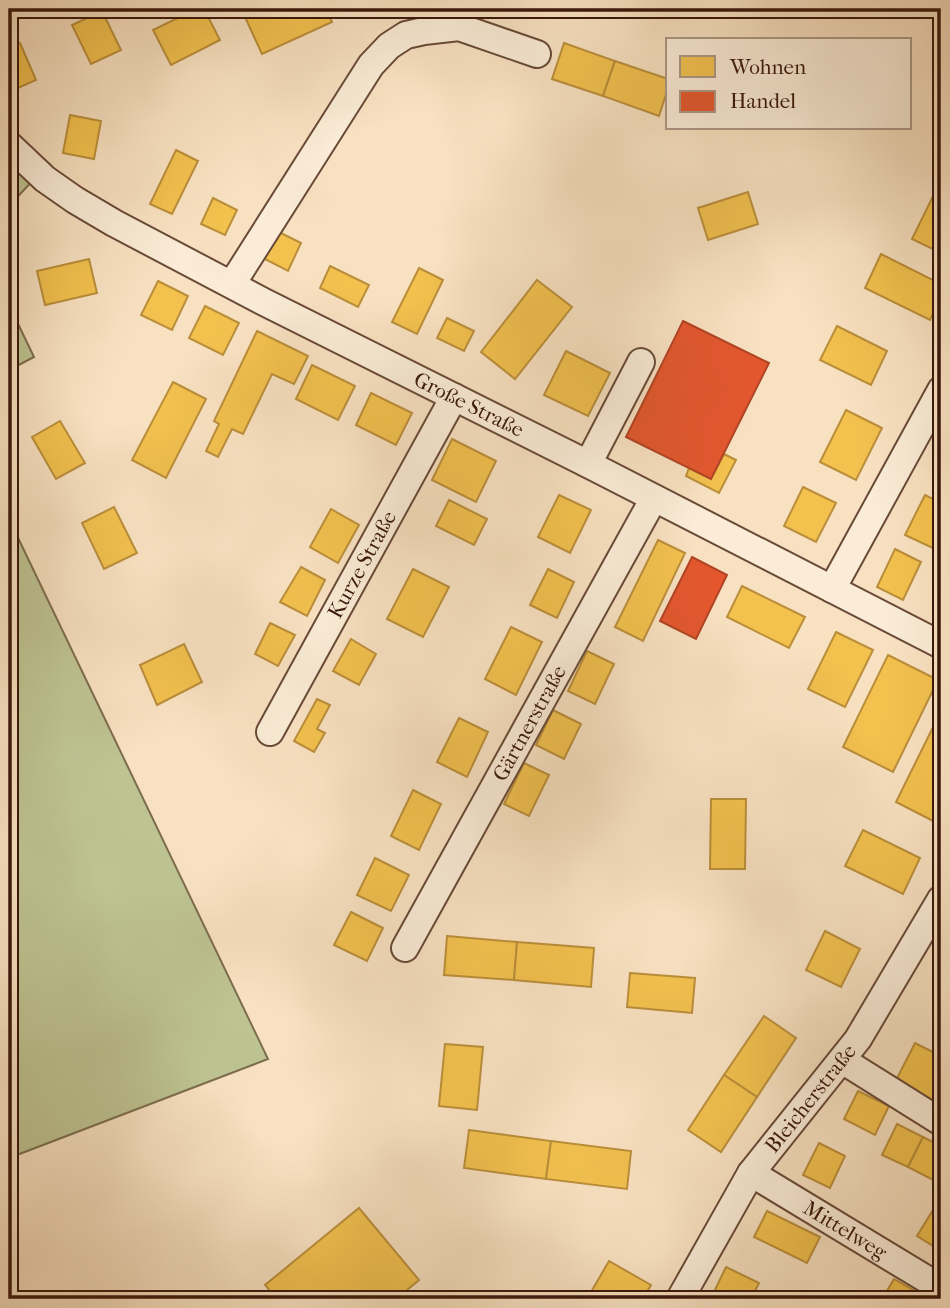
<svg xmlns="http://www.w3.org/2000/svg" width="950" height="1308" viewBox="0 0 950 1308" font-family="'IM FELL French Canon',serif">
	<style>
		.green { fill: #bec392; stroke: #7c6d4e; stroke-width: 2 }
		.homes { fill: #f2c14e; stroke: #ba8e3a; stroke-width: 2 }
		.shops { fill: #e4572e; stroke: #b14424; stroke-width: 2 }
		.lines { fill: none; stroke-linecap: round; stroke-linejoin: round }
		.minor-casing { stroke: #694a38; stroke-width: 30 }
		.minor { stroke: #faecd7; stroke-width: 26 }
		.labels { text-anchor: middle; stroke-width: 7; stroke-linejoin: round; paint-order: stroke }
		.street-label { font-size: 21px; fill: #39170b; stroke: #faecd7 }
	</style>
	<rect width="100%" height="100%" fill="#f8e1c1"/>
	<filter id="stains"><feTurbulence type="fractalNoise" baseFrequency=".00286" numOctaves="4"/><feColorMatrix values="0 0 0 0 .2 0 0 0 0 .09 0 0 0 0 .02 0 0 0 .5 -.17"/></filter>
	<radialGradient id="worn" r=".72"><stop offset=".6" stop-color="#630" stop-opacity="0"/><stop offset="1" stop-color="#630" stop-opacity=".3"/></radialGradient>
	<g class="green">
		<path d="M9,153L38,175L9,206Z"/>
		<path d="M9,305L34,357L9,370Z"/>
		<path d="M9,519L268,1059L9,1158Z"/>
	</g>
	<g class="homes">
		<path d="M196,9H204L220,40L171,65L153,30Z"/>
		<path d="M257,9H326L332,22L262,54L244,15Z"/>
		<path d="M102,11L121,50L91,64L72,25Z"/>
		<path d="M20,43L36,80L9,92V48Z"/>
		<path d="M564,43L615,61L603,96L552,79Z"/>
		<path d="M615,61L668,79V88L659,116L603,96Z"/>
		<path d="M70,115L101,121L94,159L63,153Z"/>
		<path d="M176,150L198,161L172,214L150,204Z"/>
		<path d="M748,192L758,224L708,240L698,208Z"/>
		<path d="M935,192L941,195V253L912,239Z"/>
		<path d="M213,198L237,210L225,235L201,224Z"/>
		<path d="M277,231L301,243L288,271L263,258Z"/>
		<path d="M881,254L941,284V297L930,320L865,288Z"/>
		<path d="M89,259L97,293L45,305L37,271Z"/>
		<path d="M330,266L369,285L358,307L320,288Z"/>
		<path d="M419,268L443,280L417,334L392,322Z"/>
		<path d="M537,280L572,307L515,379L481,352Z"/>
		<path d="M158,281L188,296L172,330L141,315Z"/>
		<path d="M205,306L239,323L223,355L189,338Z"/>
		<path d="M447,318L474,331L464,351L437,338Z"/>
		<path d="M837,326L887,351L871,385L820,360Z"/>
		<path d="M257,331L308,356L294,384L272,374L243,434L232,429L218,457L206,451L219,424L214,421Z"/>
		<path d="M566,351L610,373L588,416L544,395Z"/>
		<path d="M312,365L355,386L338,420L296,399Z"/>
		<path d="M173,382L206,399L166,478L132,460Z"/>
		<path d="M371,393L412,413L396,445L356,425Z"/>
		<path d="M846,410L882,428L856,480L820,462Z"/>
		<path d="M60,421L85,463L56,479L32,437Z"/>
		<path d="M452,439L496,461L476,502L432,480Z"/>
		<path d="M724,454L736,460L719,493L686,476L689,468L711,479Z"/>
		<path d="M803,487L836,503L816,542L784,526Z"/>
		<path d="M559,495L591,510L570,553L538,537Z"/>
		<path d="M925,495L941,503V541L937,550L905,535Z"/>
		<path d="M449,500L487,519L474,545L436,526Z"/>
		<path d="M114,507L137,553L104,569L82,523Z"/>
		<path d="M331,509L359,525L338,563L310,547Z"/>
		<path d="M658,540L685,553L643,641L615,627Z"/>
		<path d="M895,549L921,562L903,600L877,587Z"/>
		<path d="M301,567L325,580L307,616L280,602Z"/>
		<path d="M413,569L449,587L423,637L387,619Z"/>
		<path d="M548,569L574,582L557,618L530,605Z"/>
		<path d="M742,586L805,617L789,648L727,617Z"/>
		<path d="M270,623L295,635L278,666L255,654Z"/>
		<path d="M511,627L542,642L516,695L485,679Z"/>
		<path d="M836,632L873,650L845,707L808,689Z"/>
		<path d="M351,639L376,654L359,685L333,671Z"/>
		<path d="M184,644L202,682L157,705L140,665Z"/>
		<path d="M587,651L614,664L595,704L568,691Z"/>
		<path d="M888,655L938,680L893,772L843,747Z"/>
		<path d="M317,699L330,705L317,729L325,733L314,752L294,741Z"/>
		<path d="M553,710L581,724L564,759L536,745Z"/>
		<path d="M941,711V825L896,802Z"/>
		<path d="M459,718L488,732L467,777L437,762Z"/>
		<path d="M524,763L549,775L529,816L504,804Z"/>
		<path d="M413,790L441,804L419,850L391,836Z"/>
		<path d="M711,799H746L745,869H710Z"/>
		<path d="M863,830L920,858L903,894L845,866Z"/>
		<path d="M375,858L409,875L391,911L357,895Z"/>
		<path d="M351,912L383,928L367,961L334,945Z"/>
		<path d="M825,931L860,949L841,987L806,970Z"/>
		<path d="M447,936L517,942L514,980L444,975Z"/>
		<path d="M517,942L594,948L591,987L514,980Z"/>
		<path d="M630,973L695,978L692,1013L627,1007Z"/>
		<path d="M764,1016L796,1038L757,1097L724,1075Z"/>
		<path d="M915,1043L941,1056V1110L893,1086Z"/>
		<path d="M445,1044L483,1047L477,1110L439,1106Z"/>
		<path d="M724,1075L757,1097L721,1152L688,1130Z"/>
		<path d="M858,1091L889,1106L875,1135L844,1119Z"/>
		<path d="M897,1124L923,1137L908,1167L882,1155Z"/>
		<path d="M469,1130L551,1141L546,1179L464,1168Z"/>
		<path d="M923,1137L941,1146V1169L935,1181L908,1167Z"/>
		<path d="M551,1141L631,1151L627,1189L546,1179Z"/>
		<path d="M819,1143L845,1156L830,1188L803,1175Z"/>
		<path d="M936,1205L941,1208V1251L917,1236Z"/>
		<path d="M359,1208L419,1280L396,1299H277L265,1285Z"/>
		<path d="M767,1211L820,1237L807,1263L754,1237Z"/>
		<path d="M609,1261L651,1285L643,1299H604L591,1292Z"/>
		<path d="M726,1267L759,1283L751,1299H724L713,1294Z"/>
		<path d="M894,1279L929,1299H882Z"/>
	</g>
	<g class="shops">
		<path d="M683,321L769,363L711,479L626,437Z"/>
		<path d="M692,557L727,575L696,639L660,621Z"/>
	</g>
	<g class="lines">
		<g class="minor-casing">
			<g id="minor">
				<path id="s1" d="M9,145L45,179L75,200L114,223L264,302L588,464L941,645"/>
				<path d="M232,284L371,65L389,46L406,35L424,31L459,27L537,54"/>
				<path d="M588,464L641,362"/>
				<path d="M832,589L941,390"/>
				<path id="s2" d="M270,732L454,397"/>
				<path id="s3" d="M405,948L654,498"/>
				<path d="M842,1060L941,1122"/>
				<path id="s4" d="M751,1173L941,1288"/>
				<path id="s5" d="M680,1299L751,1173L858,1039L941,899"/>
			</g>
		</g>
		<use href="#minor" class="minor"/>
	</g>
	<g class="labels">
		<g class="street-label">
			<text dy="7" stroke="none"><textPath href="#s1" startOffset="530">Große Straße</textPath></text>
			<text dy="7" stroke="none"><textPath href="#s2" startOffset="191">Kurze Straße</textPath></text>
			<text dy="7" stroke="none"><textPath href="#s3" startOffset="257">Gärtnerstraße</textPath></text>
			<text dy="7" stroke="none"><textPath href="#s5" startOffset="240">Bleicherstraße</textPath></text>
			<text dy="7" stroke="none"><textPath href="#s4" startOffset="110">Mittelweg</textPath></text>
		</g>
	</g>
	<rect width="950" height="1308" fill="none" stroke="#f8e1c1" stroke-width="35"/>
	<rect x="10" y="10" width="929" height="1287" fill="none" stroke="#39170b" stroke-width="3.5"/>
	<rect x="18" y="18" width="915" height="1273" fill="none" stroke="#39170b" stroke-width="2"/>
	<rect x="666" y="38" width="245" height="91" fill="#faecd7" stroke="#ad9785" stroke-width="2"/>
	<rect x="680" y="56" width="35" height="21" fill="#f2c14e" stroke="#ad9785" stroke-width="2"/>
	<text x="730" y="74" font-size="21" fill="#39170b">Wohnen</text>
	<rect x="680" y="91" width="35" height="21" fill="#e4572e" stroke="#ad9785" stroke-width="2"/>
	<text x="730" y="108" font-size="21" fill="#39170b">Handel</text>
	<rect width="100%" height="100%" filter="url(#stains)"/>
	<rect width="100%" height="100%" fill="url(#worn)"/>
</svg>
